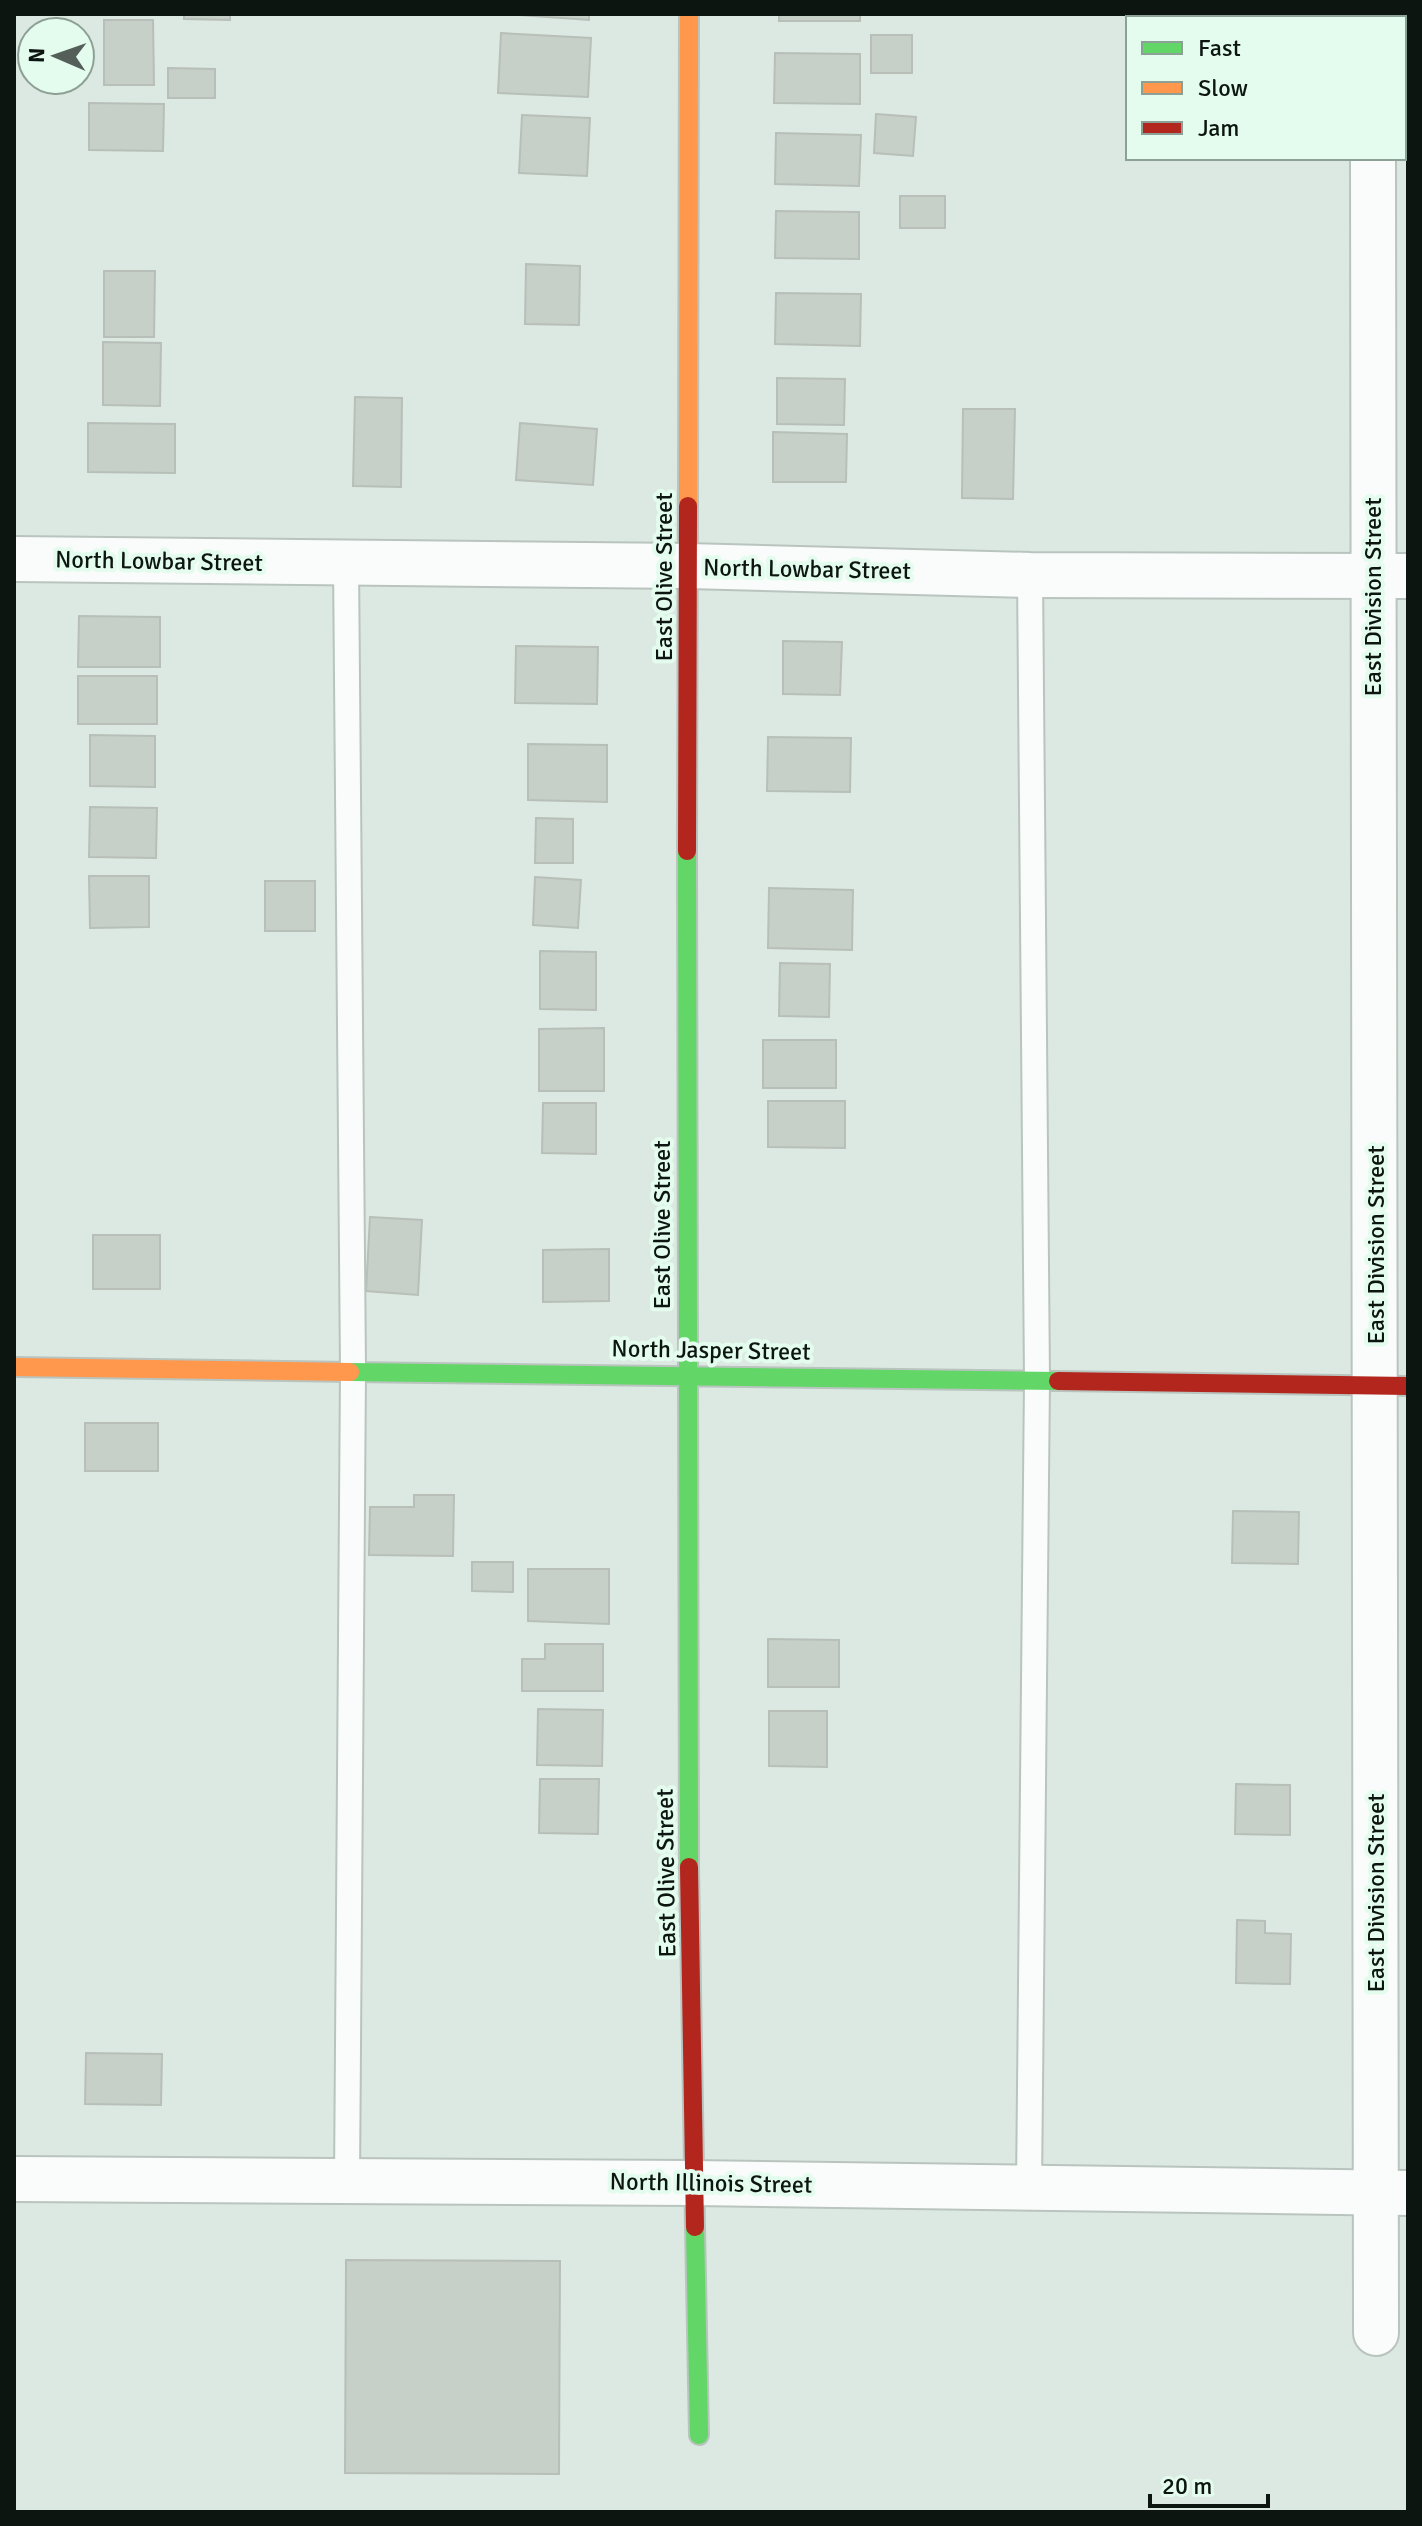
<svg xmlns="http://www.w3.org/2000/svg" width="1422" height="2526" viewBox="0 0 1422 2526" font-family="Signika,sans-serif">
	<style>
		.building { fill: #c6cfc8; stroke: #b7bfb8; stroke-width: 2 }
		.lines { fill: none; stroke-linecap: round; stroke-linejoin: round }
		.lane-casing { stroke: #b9c4be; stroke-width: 28 }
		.street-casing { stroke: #b9c4be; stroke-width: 48 }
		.fast-casing { stroke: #b9c4be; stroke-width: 22 }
		.slow-casing { stroke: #b9c4be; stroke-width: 22 }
		.jam-casing { stroke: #b9c4be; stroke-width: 22 }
		.lane { stroke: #fafcfb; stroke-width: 24 }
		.street { stroke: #fafcfb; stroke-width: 44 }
		.fast { stroke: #63d668; stroke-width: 18 }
		.slow { stroke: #ff974d; stroke-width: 18 }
		.jam { stroke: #b3261e; stroke-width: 18 }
		.labels { text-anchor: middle; stroke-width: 8; stroke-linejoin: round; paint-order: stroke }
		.street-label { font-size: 24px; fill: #0d1511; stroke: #e3fcee }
	</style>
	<rect width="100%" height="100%" fill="#dce9e2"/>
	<g class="building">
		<path d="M184,14H230V20L184,19Z"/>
		<path d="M505,14H589V20Z"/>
		<rect x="779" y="14" width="81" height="7"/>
		<path d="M104,20H153L154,85H104Z"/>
		<path d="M501,33L591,38L588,97L498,93Z"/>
		<rect x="871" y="35" width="41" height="38"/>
		<path d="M775,53L860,54V104L774,103Z"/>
		<path d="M168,68L215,69V98H168Z"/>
		<path d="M89,103L164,104L163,151L89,150Z"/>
		<path d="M876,114L916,117L913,156L874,153Z"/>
		<path d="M522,115L590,118L587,176L519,173Z"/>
		<path d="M776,133L861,135L859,186L775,184Z"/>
		<rect x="900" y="196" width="45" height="32"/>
		<path d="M776,211L859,212V259L775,258Z"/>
		<path d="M526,264L580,266L579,325L525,324Z"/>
		<path d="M104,271H155L154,337H104Z"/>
		<path d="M776,293L861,294L860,346L775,344Z"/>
		<path d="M103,342L161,343L160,406L103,405Z"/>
		<path d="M777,378L845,379L844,425L777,424Z"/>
		<path d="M355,397L402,398L401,487L353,486Z"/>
		<path d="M963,409H1015L1013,499L962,498Z"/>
		<path d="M88,423L175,424V473L88,472Z"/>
		<path d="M520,423L597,429L593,485L516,480Z"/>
		<path d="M773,432L847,434L846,482H773Z"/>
		<path d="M79,616L160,617V667H78Z"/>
		<path d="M783,641L842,642L840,695L783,694Z"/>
		<path d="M516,646L598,647L597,704L515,703Z"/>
		<rect x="78" y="676" width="79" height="48"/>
		<path d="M90,735L155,736V787L90,786Z"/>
		<path d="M768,737L851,738L850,792L767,791Z"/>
		<path d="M528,744L607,745V802L528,800Z"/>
		<path d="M90,807L157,808L156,858L89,857Z"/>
		<path d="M536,818L573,819V863H535Z"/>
		<path d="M89,876H149V927L90,928Z"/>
		<path d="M535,877L581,880L578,928L533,925Z"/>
		<rect x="265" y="881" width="50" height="50"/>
		<path d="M769,888L853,890L852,950L768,948Z"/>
		<path d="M540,951L596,952V1010L540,1009Z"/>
		<path d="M780,963L830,964L829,1017L779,1016Z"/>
		<path d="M604,1028V1091H539V1029Z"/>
		<rect x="763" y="1040" width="73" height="48"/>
		<path d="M768,1101H845V1148L768,1147Z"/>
		<path d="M543,1103H596V1154L542,1153Z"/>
		<path d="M370,1217L422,1220L418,1295L366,1291Z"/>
		<rect x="93" y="1235" width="67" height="54"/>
		<path d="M609,1249V1301L543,1302V1250Z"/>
		<rect x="85" y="1423" width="73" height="48"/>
		<path d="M414,1495H454L453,1556L369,1555L370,1507H414Z"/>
		<path d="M1233,1511L1299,1512L1298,1564L1232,1563Z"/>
		<path d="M472,1562H513V1592L472,1591Z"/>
		<path d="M528,1569H609V1624L528,1621Z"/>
		<path d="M768,1639L839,1640V1687H768Z"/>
		<path d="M545,1644H603V1691H522V1659H545Z"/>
		<path d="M538,1709L603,1710L602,1766L537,1765Z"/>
		<path d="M769,1711H827V1767L769,1766Z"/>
		<path d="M540,1779H599L598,1834L539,1833Z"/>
		<path d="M1236,1784L1290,1785V1835L1235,1834Z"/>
		<path d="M1237,1920L1265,1921V1933L1291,1934L1290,1984L1236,1983Z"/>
		<path d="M86,2053L162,2054L161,2105L85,2104Z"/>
		<path d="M346,2260L560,2261L559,2474L345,2473Z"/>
	</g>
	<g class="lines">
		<g class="lane-casing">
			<g id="lane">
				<path d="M346,562L353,1370L347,2181"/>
				<path d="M1029,2188L1037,1380L1030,575"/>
			</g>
		</g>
		<g class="street-casing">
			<g id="street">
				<path d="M1373,14V18"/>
				<path d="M1373,158L1376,2333"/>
				<path d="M14,559L688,566L1030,575L1408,576"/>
				<path d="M14,2179L693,2183L1408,2193"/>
			</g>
		</g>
		<g class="fast-casing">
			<g id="fast">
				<path d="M687,851L689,1867"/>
				<path d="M350,1372L1058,1381"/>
				<path d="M695,2227L699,2435"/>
			</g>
		</g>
		<g class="slow-casing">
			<g id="slow">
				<path d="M688,506L689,14"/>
				<path d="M14,1367L350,1372"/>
			</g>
		</g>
		<g class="jam-casing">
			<g id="jam">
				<path d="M687,851L688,506"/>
				<path d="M1058,1381L1408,1386"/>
				<path d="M689,1867L695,2227"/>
			</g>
		</g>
		<use href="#lane" class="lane"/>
		<use href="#street" class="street"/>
		<use href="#fast" class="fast"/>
		<use href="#slow" class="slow"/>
		<use href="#jam" class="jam"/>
	</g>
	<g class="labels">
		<g class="street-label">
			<text transform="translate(159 561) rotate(1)" y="8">North Lowbar Street</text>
			<text transform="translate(807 569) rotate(1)" y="8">North Lowbar Street</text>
			<text transform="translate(664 577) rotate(-90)" y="8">East Olive Street</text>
			<text transform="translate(1373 597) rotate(-90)" y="8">East Division Street</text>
			<text transform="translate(662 1225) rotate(-90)" y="8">East Olive Street</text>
			<text transform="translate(1376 1245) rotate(-90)" y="8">East Division Street</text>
			<text transform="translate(711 1350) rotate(1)" y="8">North Jasper Street</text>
			<text transform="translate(666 1873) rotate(-91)" y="8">East Olive Street</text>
			<text transform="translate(1376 1893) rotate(-90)" y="8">East Division Street</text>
			<text transform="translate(711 2183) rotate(1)" y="8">North Illinois Street</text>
		</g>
	</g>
	<rect width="1422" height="2526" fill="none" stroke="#0d1511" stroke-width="32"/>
	<rect x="1126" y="16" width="280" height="144" fill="#e3fcee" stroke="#8da096" stroke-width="2"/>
	<rect x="1142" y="42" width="40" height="12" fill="#63d668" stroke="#8da096" stroke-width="2"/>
	<text x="1198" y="56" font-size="24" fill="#0d1511">Fast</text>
	<rect x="1142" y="82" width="40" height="12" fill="#ff974d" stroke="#8da096" stroke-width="2"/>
	<text x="1198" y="96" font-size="24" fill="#0d1511">Slow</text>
	<rect x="1142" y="122" width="40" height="12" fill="#b3261e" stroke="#8da096" stroke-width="2"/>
	<text x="1198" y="136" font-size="24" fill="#0d1511">Jam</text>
	<g transform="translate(56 56) rotate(272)"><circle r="38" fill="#e3fcee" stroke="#8da096" stroke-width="2"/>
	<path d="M0-6L14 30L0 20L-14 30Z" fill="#555f5a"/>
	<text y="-12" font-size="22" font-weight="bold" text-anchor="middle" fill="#0d1511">N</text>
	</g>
	<path d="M1150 2494v12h118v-12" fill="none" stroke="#0d1511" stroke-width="4"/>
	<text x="1162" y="2494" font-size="24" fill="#0d1511" stroke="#e3fcee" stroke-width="6" paint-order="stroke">20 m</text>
</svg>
